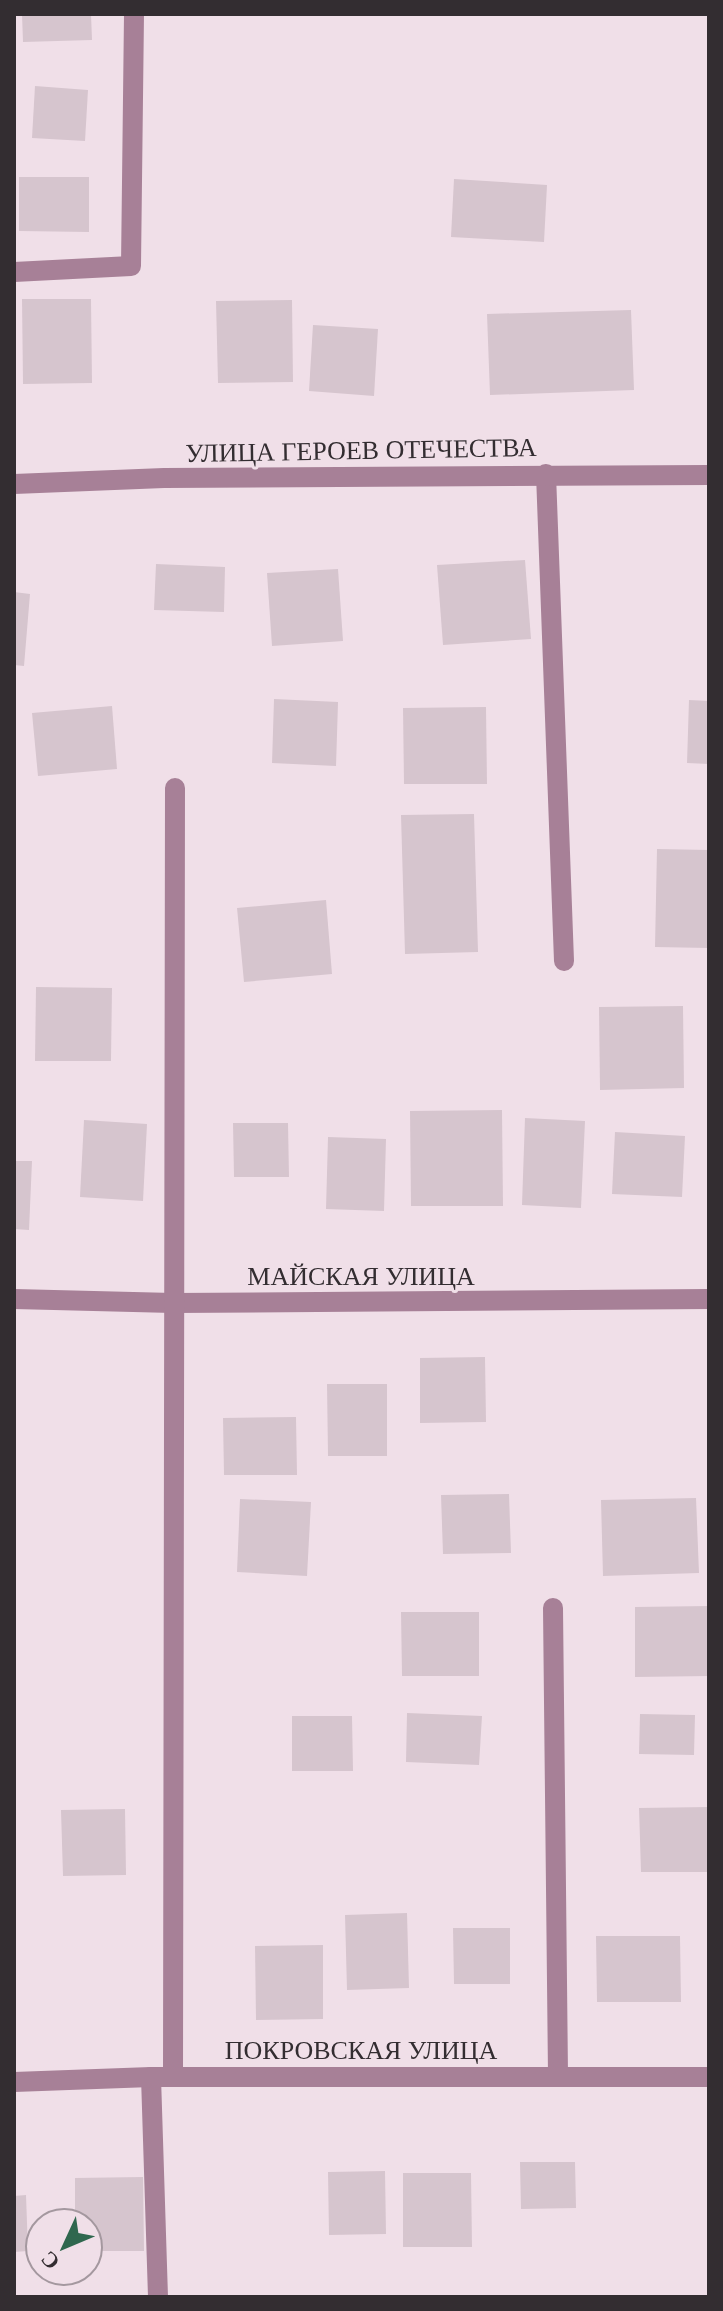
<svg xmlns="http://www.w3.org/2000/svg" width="723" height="2311" viewBox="0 0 723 2311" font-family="'Times New Roman',serif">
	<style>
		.building { fill: #d6c5ce }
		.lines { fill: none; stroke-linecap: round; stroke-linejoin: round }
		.minor { stroke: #a78097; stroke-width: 20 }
		.labels { text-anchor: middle; stroke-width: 6; stroke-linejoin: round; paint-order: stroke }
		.street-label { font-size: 26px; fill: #332d31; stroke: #f0dfe8 }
	</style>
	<rect width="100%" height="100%" fill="#f0dfe8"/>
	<g class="building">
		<path d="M22,14H91L92,40L23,42Z"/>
		<path d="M35,86L88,90L85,141L32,138Z"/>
		<path d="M19,177H89V232L19,231Z"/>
		<path d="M454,179L547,185L544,242L451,237Z"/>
		<path d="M22,299H91L92,383L23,384Z"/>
		<path d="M292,300L293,382L218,383L216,301Z"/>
		<path d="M631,310L634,390L490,395L487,314Z"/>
		<path d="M313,325L378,329L374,396L309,391Z"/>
		<path d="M525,560L531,639L443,645L437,565Z"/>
		<path d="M156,564L225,567L224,612L154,610Z"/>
		<path d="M338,569L343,641L272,646L267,573Z"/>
		<path d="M14,592L30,594L24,666L14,665Z"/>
		<path d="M274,699L338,702L336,766L272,763Z"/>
		<path d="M689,700L709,701V764L687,763Z"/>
		<path d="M112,706L117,769L38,776L32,713Z"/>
		<path d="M486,707L487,784H404L403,708Z"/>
		<path d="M474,814L478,952L405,954L401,815Z"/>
		<path d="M657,849L709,850V948L655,947Z"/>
		<path d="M326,900L332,974L244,982L237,908Z"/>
		<path d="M36,987L112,988L111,1061H35Z"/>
		<path d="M683,1006L684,1088L600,1090L599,1007Z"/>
		<path d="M502,1110L503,1206H411L410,1111Z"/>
		<path d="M525,1118L585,1121L581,1208L522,1205Z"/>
		<path d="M84,1120L147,1124L143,1201L80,1197Z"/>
		<path d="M233,1123H288L289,1177H234Z"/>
		<path d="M615,1132L685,1136L682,1197L612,1194Z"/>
		<path d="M328,1137L386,1139L384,1211L326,1209Z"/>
		<path d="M14,1161H32L29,1230L14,1229Z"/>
		<path d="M485,1357L486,1422L420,1423V1358Z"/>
		<path d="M327,1384H387V1456H328Z"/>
		<path d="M296,1417L297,1475H224L223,1418Z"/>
		<path d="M509,1494L511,1553L443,1554L441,1495Z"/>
		<path d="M696,1498L699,1573L603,1576L601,1500Z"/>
		<path d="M240,1499L311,1502L307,1576L237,1572Z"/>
		<path d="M709,1606V1676L635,1677V1607Z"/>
		<path d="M401,1612H479V1676H402Z"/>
		<path d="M407,1713L482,1716L479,1765L406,1762Z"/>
		<path d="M640,1714L695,1715L694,1755L639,1754Z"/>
		<path d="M292,1716H352L353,1771H292Z"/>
		<path d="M709,1807V1872H641L639,1808Z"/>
		<path d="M125,1809L126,1875L63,1876L61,1810Z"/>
		<path d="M407,1913L409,1988L347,1990L345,1915Z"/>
		<path d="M453,1928H510V1984H454Z"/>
		<path d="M596,1936H680L681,2002H597Z"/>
		<path d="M323,1945V2019L256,2020L255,1946Z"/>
		<path d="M520,2162H575L576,2208L521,2209Z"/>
		<path d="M385,2171L386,2234L329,2235L328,2172Z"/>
		<path d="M403,2173H471L472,2247H403Z"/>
		<path d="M143,2177L144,2251H88V2223H75V2178Z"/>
		<path d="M26,2195L28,2251L14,2252V2196Z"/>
	</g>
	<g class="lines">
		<g class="minor">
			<path d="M14,272L131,266L134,14"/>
			<path d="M546,474L564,961"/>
			<path d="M14,484L164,478L709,475"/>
			<path d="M14,1299L173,1303L709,1299"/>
			<path d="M553,1608L558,2075"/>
			<path d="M151,2077L158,2297"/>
			<path d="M173,2077L175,788"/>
			<path d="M14,2082L151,2077H709"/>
		</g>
	</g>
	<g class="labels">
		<g class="street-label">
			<text transform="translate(361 450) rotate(-1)" y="9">УЛИЦА ГЕРОЕВ ОТЕЧЕСТВА</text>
			<text x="361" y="1285">МАЙСКАЯ УЛИЦА</text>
			<text x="361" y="2059">ПОКРОВСКАЯ УЛИЦА</text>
		</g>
	</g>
	<rect width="723" height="2311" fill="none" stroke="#332d31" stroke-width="32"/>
	<g transform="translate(64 2247) rotate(226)"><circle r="38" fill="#f0dfe8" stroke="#a4989f" stroke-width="2"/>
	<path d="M0-6L14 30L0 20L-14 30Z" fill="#2f674e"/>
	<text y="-12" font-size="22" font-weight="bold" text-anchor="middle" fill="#332d31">С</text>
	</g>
</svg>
